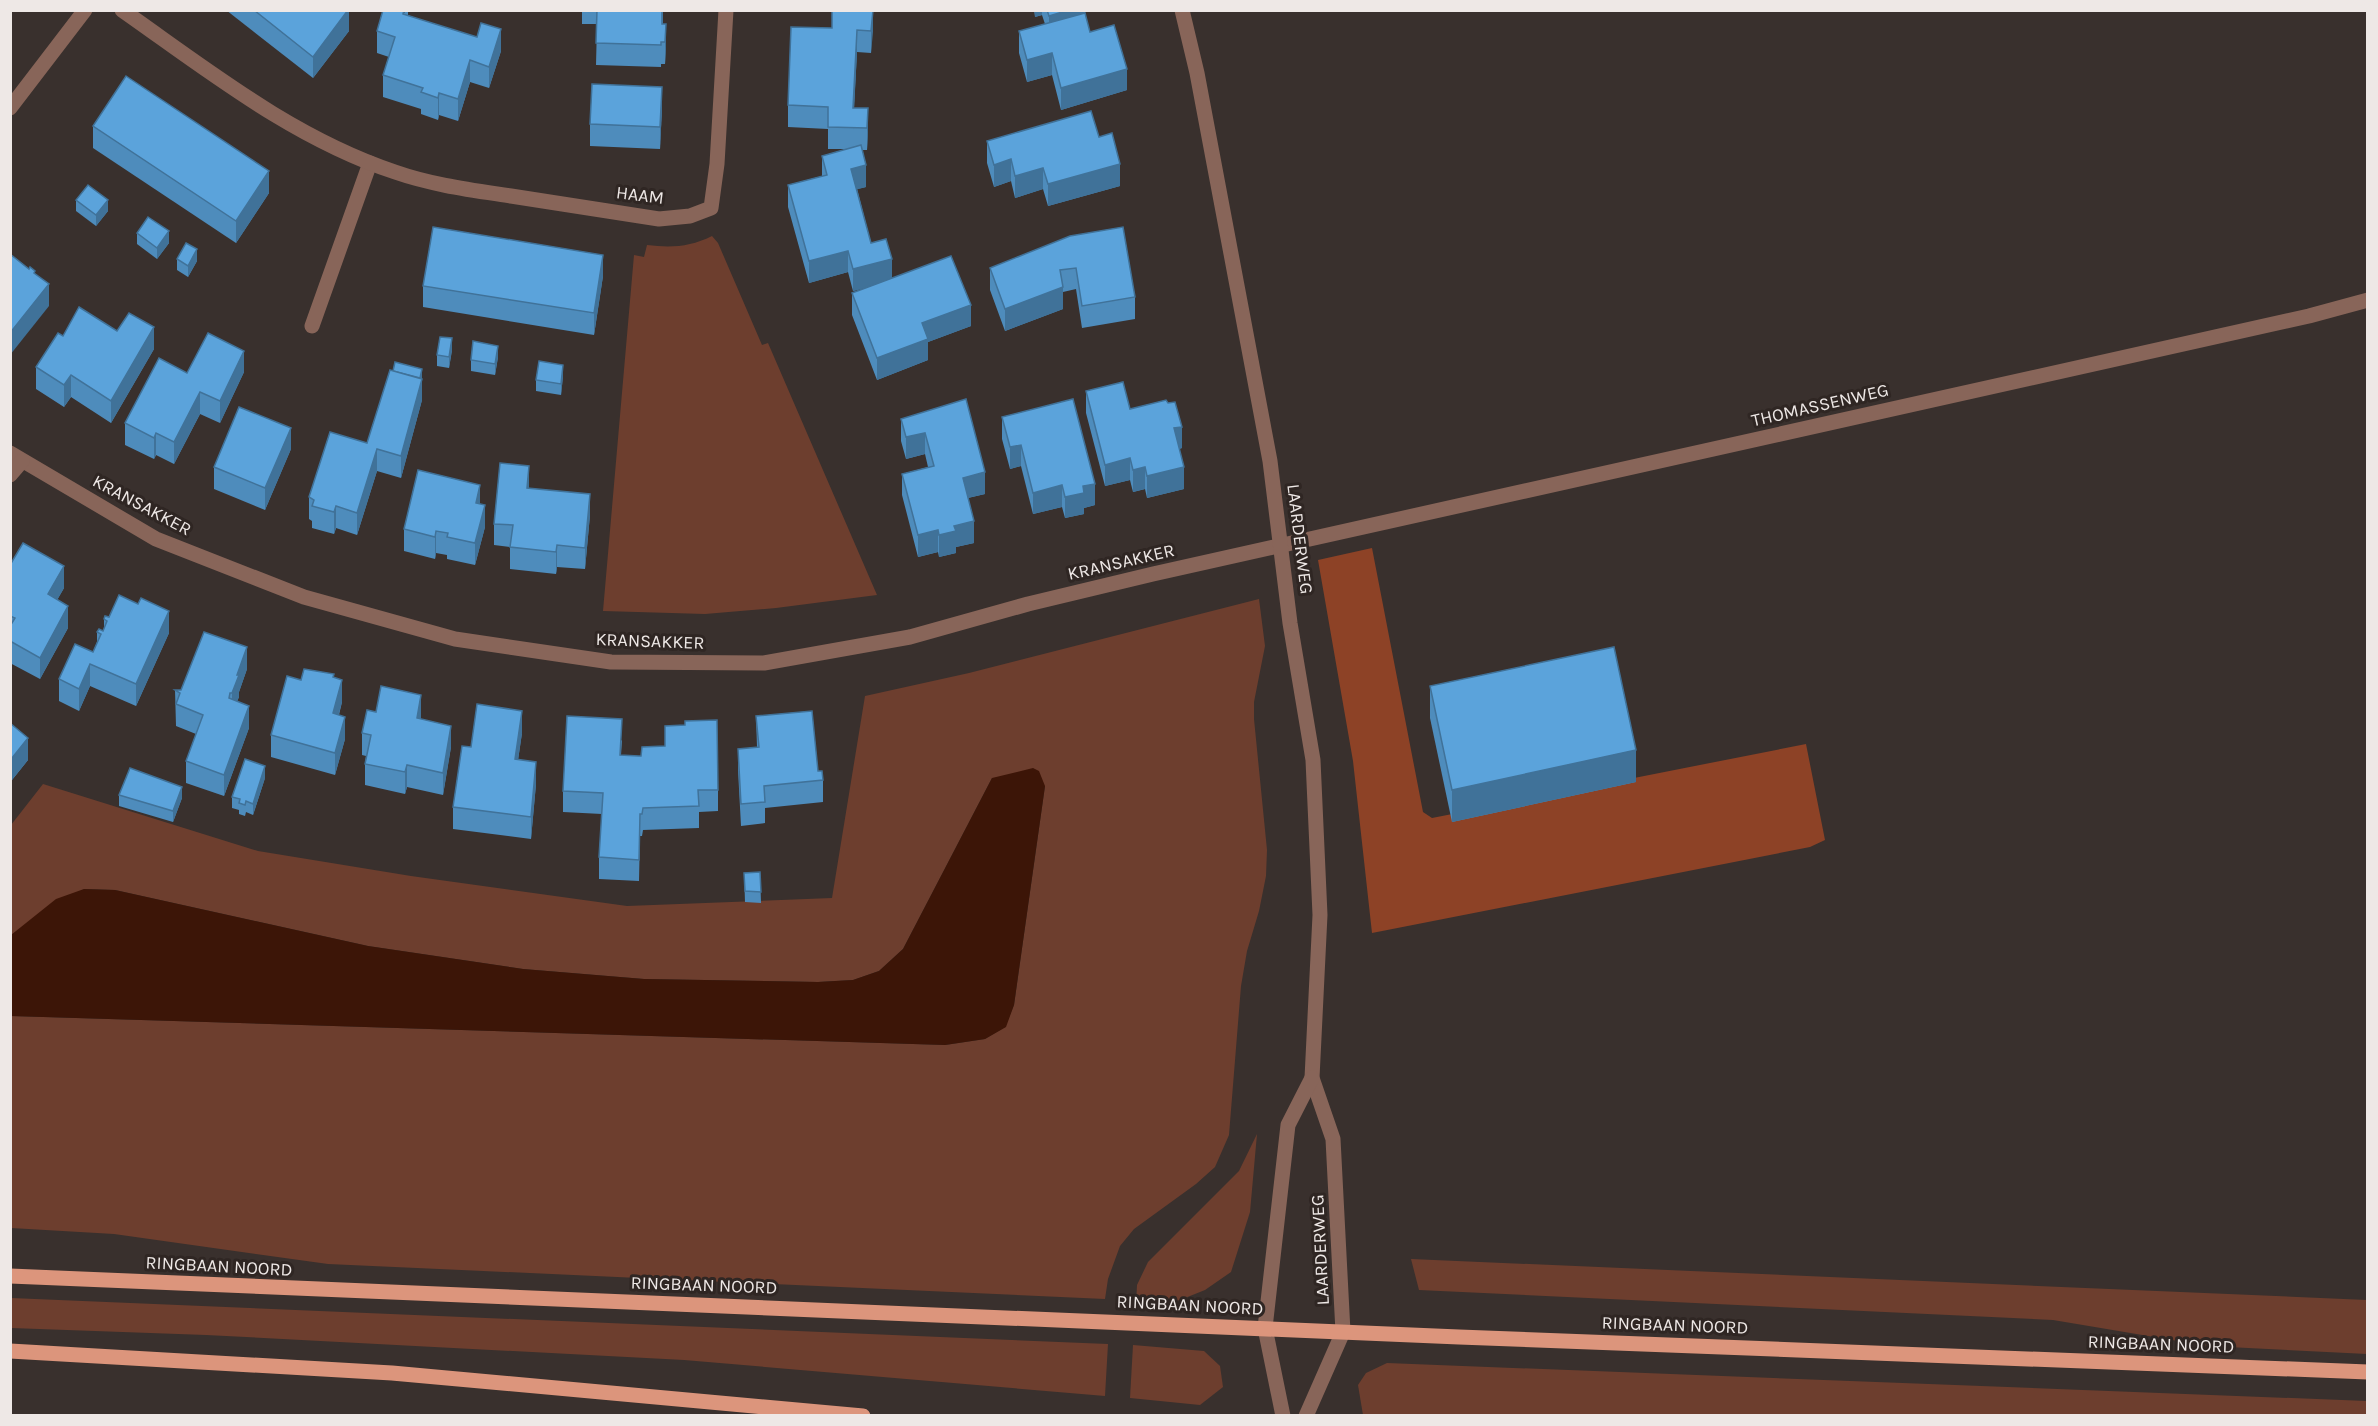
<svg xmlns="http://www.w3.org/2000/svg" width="2378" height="1426" viewBox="0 0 2378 1426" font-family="Karla,sans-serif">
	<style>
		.green { fill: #6d3e2e }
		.forest { fill: #8d4226 }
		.water { fill: #3c1507 }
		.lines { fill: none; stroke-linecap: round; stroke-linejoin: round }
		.service { stroke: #886559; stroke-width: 15 }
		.minor { stroke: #886559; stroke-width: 15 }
		.tertiary { stroke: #886559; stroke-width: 15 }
		.primary { stroke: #dc957c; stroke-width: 15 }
		.wall { fill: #4e8cbc }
		.shaded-wall { fill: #407299 }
		.building { fill: #5ba3db; stroke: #407299; stroke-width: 1.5 }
		.labels { text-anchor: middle; stroke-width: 6; stroke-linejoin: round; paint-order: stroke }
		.street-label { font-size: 18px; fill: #eee8e6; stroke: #2f2623 }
	</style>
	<rect width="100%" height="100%" fill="#39302d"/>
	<g class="green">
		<path d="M712,236L718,243L762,345L768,343L877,595L776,608L705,614L603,611L634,255L644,257L647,245C671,248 690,247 712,236Z"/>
		<path d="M1259,599L1265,646L1254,702V719L1267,850L1266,876L1259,911L1247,951L1241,986L1229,1135L1215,1167L1196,1184L1134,1229L1120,1246L1108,1279L1105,1299L328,1264L114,1234L11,1228V1016L945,1045L985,1039L1005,1027L1014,1005L1045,786L992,778L903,949L879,971L853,980L818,982L644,979L523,969L368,946L115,890L84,889L11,935V825L43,784L258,851L411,876L627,906L832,898L865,696L969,673Z"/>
		<path d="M1257,1134L1250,1212L1231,1272L1205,1290L1180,1300L1163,1304L1136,1305L1137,1285L1148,1262L1239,1171Z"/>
		<path d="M1411,1259L2367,1300V1354L2208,1346L2053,1320L1419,1290Z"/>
		<path d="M11,1298L1108,1344L1105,1396L684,1360L206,1335L11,1328Z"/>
		<path d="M1133,1345L1204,1351L1220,1366L1223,1387L1200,1405L1130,1398Z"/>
		<path d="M1387,1363L2367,1401V1415H1363L1358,1385L1366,1373Z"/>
	</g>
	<path class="forest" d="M1372,548L1423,812L1432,818L1806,744L1825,840L1810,847L1372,933L1353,761L1318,560Z"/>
	<path class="water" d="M1033,768L1039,771L1045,786L1014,1005L1006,1027L985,1039L945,1045L11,1016V935L56,899L84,889L115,890L368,946L523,969L644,979L818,982L853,980L879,971L903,949L992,778Z"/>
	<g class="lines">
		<path class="service" d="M312,326L370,163"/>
		<g class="minor">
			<path d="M122,10C209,71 293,138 395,172C432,185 472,190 511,196C560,204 610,211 659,219L690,216L711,208L717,164L726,10"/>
			<path d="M10,108L85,10"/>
			<path d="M10,453L156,539L304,597L455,639L611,662L764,663L910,637L1028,604L1153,574L2309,316L2368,300"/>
			<path d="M10,475L22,461"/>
		</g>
		<g class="tertiary">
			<path d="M1182,10L1197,73L1270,461L1290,623L1313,760L1320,915L1312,1078L1333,1139L1343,1332L1306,1416"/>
			<path d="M1283,1416L1265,1328L1288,1125L1312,1078"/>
		</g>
		<g class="primary">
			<path d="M10,1276L1459,1337L2368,1372"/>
			<path d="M10,1351L392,1373L863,1416"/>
		</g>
	</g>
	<g class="wall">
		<path d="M226,10H349V31L313,78Z"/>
		<path d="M408,10V15L501,51L489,88L470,82L458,121L439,115L438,120L421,114V109L383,97V75L389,57L377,53V31Z"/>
		<path d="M582,10H663V24L666,46L665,64H661V67L596,65L597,24H582Z"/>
		<path d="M832,10H873L871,53L857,52L854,108L868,130L867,150H862L866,187L857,189L871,243L892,278L971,326L928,342V360L877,380L852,315V293L868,287L853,291L848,272L809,283L788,207V185L822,176V156L846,149H828V129L788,127V105L832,28Z"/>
		<path d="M1034,10H1085V15L1090,32L1127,90L1061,110L1052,75L1027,82L1019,53V31L1045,24L1042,15L1035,17Z"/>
		<path d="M662,108L660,149L590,146V124Z"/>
		<path d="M93,126L269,193L236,243L93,148Z"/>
		<path d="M1099,137L1120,186L1048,206L1043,189L1015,198L1011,181L994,187L987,163V141Z"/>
		<path d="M76,200L108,211L96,226L76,211Z"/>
		<path d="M137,233L169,243L157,259L137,244Z"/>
		<path d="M1070,236L1135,297V319L1082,328L1076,289L1063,292V309L1005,331L990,290V268Z"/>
		<path d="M177,259L197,261L188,277L177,270Z"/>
		<path d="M603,276L594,335L423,307V286Z"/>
		<path d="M117,331L154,349L111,423L71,397L64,407L36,389V367L63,336Z"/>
		<path d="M452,350L449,368L437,366V355Z"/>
		<path d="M498,357L495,375L471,371V360Z"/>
		<path d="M422,369V400L401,478L377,471L357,535L336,528L334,534L312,528V521L309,519V497L367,443L393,371Z"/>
		<path d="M244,372L220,423L200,414L174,464L156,455L154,459L125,445V423L187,373Z"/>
		<path d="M563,376L561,395L536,391V380Z"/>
		<path d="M1086,391L1130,409L1182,448L1179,449L1184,489L1147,498L1145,489L1133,492L1130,480L1105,486L1086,413Z"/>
		<path d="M966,399L985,494L968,498L974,543L956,547V553L939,557L938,552L918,557L902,495V474L928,467L925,454L906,459L901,441V419Z"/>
		<path d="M1002,417L1095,505L1084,508V514L1065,518L1062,507L1033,514L1021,466L1010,469L1002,439Z"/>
		<path d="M291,449L265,510L214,489V467Z"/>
		<path d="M529,489L590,515L585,569L557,567L556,574L510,569V547L494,545V524Z"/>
		<path d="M480,504L485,527L475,565L447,559V555L436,553L435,559L404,551V529Z"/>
		<path d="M10,565L64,588L57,600L68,628L40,679L10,663Z"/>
		<path d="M109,617L169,633L136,706L90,686L79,711L59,701V679L93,652L97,642V632L103,631L104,629V619Z"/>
		<path d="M247,669L239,692V697L237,701L249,728L224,796L186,783V761L196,734L176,726L175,690H181Z"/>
		<path d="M334,677L342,702L339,715L345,739L335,775L271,757V735L301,680Z"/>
		<path d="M1430,686L1636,782L1452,822L1430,718Z"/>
		<path d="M756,716L818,771L823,780V802L765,808V823L741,826L738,770V749L757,747Z"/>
		<path d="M421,717V719L451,747L443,795L407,787L405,794L365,785V764L366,756L362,755V733Z"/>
		<path d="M10,723L28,760L12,780L10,779Z"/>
		<path d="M522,733L518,760L536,784L531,839L453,829V807Z"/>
		<path d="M622,740L621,755L718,790V811L699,812V828L643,830L642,836H640L639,881L599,879V857L602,814L563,812V791Z"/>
		<path d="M265,778L253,815L246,812L245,816L239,814V810L232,808V797Z"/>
		<path d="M119,795L182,798L173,822L119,806Z"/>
		<path d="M760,872L761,903L745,902L744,873Z"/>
	</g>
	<g class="shaded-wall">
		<path d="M348,10H349V31L313,78V57Z"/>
		<path d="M873,10V32L871,53V31Z"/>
		<path d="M1035,10H1042V15L1035,17Z"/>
		<path d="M1069,10H1085V27L1049,38V16Z"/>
		<path d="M666,24V46L665,64V42Z"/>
		<path d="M501,29V51L489,88V67Z"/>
		<path d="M857,30V52L853,130V108Z"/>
		<path d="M1052,53V75L1027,82V60Z"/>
		<path d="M470,60V82L458,121V99Z"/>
		<path d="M1127,69V90L1061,110V88Z"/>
		<path d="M662,87V108L660,149V127Z"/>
		<path d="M439,93V115L438,120V98Z"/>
		<path d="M868,108V130L867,150V128Z"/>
		<path d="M1011,159V181L994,187V165Z"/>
		<path d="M1120,164V186L1048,206V184Z"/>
		<path d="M866,165V187L851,191V169Z"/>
		<path d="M1043,168V189L1015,198V176Z"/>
		<path d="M269,171V193L236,243V221Z"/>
		<path d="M108,200V211L96,226V215Z"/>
		<path d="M169,231V243L157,259V248Z"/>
		<path d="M197,249V261L188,277V266Z"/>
		<path d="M848,251V272L809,283V261Z"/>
		<path d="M603,255V276L594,335V313Z"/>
		<path d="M892,259V281L853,291V269Z"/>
		<path d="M49,284V306L10,355V333Z"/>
		<path d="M1063,287V309L1005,331V309Z"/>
		<path d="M971,305V326L928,342V360L877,380V358L922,323Z"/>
		<path d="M154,327V349L111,423V401Z"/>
		<path d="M452,338V350L449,368V357Z"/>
		<path d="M498,346V357L495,375V364Z"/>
		<path d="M244,351V372L220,423V401Z"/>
		<path d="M563,365V376L561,395V384Z"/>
		<path d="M422,369V400L401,478V456Z"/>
		<path d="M71,375V397L64,407V385Z"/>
		<path d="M200,392V414L174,464V442Z"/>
		<path d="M1182,427V448L1174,450V428Z"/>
		<path d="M291,428V449L265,510V488Z"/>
		<path d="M156,433V455L154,459V438Z"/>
		<path d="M925,433V454L906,459V437Z"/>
		<path d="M1021,445V466L1010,469V447Z"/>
		<path d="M377,449V471L357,535V513Z"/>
		<path d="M1130,458V480L1105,486V465Z"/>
		<path d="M529,466V488L527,510V488Z"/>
		<path d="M1145,467V489L1133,492V470Z"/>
		<path d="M1184,467V489L1147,498V476Z"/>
		<path d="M985,472V494L963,499V478Z"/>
		<path d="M1095,484V505L1084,508V514L1065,518V497L1083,486Z"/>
		<path d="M480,485V507L476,503Z"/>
		<path d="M1062,485V507L1033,514V493Z"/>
		<path d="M590,494V515L585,569V548Z"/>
		<path d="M485,505V527L475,565V543Z"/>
		<path d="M336,506V528L334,534V512Z"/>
		<path d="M974,521V543L956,547V553L939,557V535L954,526Z"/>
		<path d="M938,530V552L918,557V535Z"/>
		<path d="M436,531V553L435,559V537Z"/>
		<path d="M557,545V567L556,574V552Z"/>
		<path d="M64,566V588L48,616V594Z"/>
		<path d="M68,606V628L40,679V658Z"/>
		<path d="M169,611V633L136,706V684Z"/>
		<path d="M247,647V669L239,692V697L232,715V693L237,675Z"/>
		<path d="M90,664V686L79,711V689Z"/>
		<path d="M342,680V702L333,735V713Z"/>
		<path d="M421,695V717L417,740V718Z"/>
		<path d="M249,706V728L224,796V775Z"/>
		<path d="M522,711V733L515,781V759Z"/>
		<path d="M345,717V739L335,775V753Z"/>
		<path d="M451,726V747L443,795V773Z"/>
		<path d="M28,738V760L12,780V758Z"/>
		<path d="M1636,750V782L1452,822V790Z"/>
		<path d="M536,762V784L531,839V817Z"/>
		<path d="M407,765V787L405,794V772Z"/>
		<path d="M265,766V778L253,815V804Z"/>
		<path d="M182,787V798L173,822V811Z"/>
	</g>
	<g class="building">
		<path d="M254,10H348L313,57Z"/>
		<path d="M383,10H404L403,14L477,37L481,23L501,29L489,67L470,60L458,99L439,93L438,98L421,92L423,88L383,75L395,37L377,31Z"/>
		<path d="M597,10H662V24H666L665,42H661V45L596,43Z"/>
		<path d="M832,10H873L871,31L857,30L853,108H868L867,128L828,127V107L788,105L791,27L832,28Z"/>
		<path d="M1047,10H1069L1049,16Z"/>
		<path d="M1085,13L1090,32L1114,25L1127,69L1061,88L1052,53L1027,60L1019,31Z"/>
		<path d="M126,76L269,171L236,221L93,126Z"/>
		<path d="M592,84L662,87L660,127L590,124Z"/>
		<path d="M1091,111L1099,137L1112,133L1120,164L1048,184L1043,168L1015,176L1011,159L994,165L987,141Z"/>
		<path d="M861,145L866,165L851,169L871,243L886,239L892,259L853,269L848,251L809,261L788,185L827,175L822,156Z"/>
		<path d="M88,185L108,200L96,215L76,200Z"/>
		<path d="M148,217L169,231L157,248L137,233Z"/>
		<path d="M433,227L603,255L594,313L423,286Z"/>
		<path d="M1123,227L1135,297L1082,306L1076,268L1060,270L1063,287L1005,309L990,268L1070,236Z"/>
		<path d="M186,243L197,249L188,266L177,259Z"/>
		<path d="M10,254L29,269L30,267L35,271L34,273L49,284L10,333Z"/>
		<path d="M951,256L971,305L922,323L928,339L877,358L852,293Z"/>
		<path d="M79,307L117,331L129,313L154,327L111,401L71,375L64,385L36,367L58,333L63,336Z"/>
		<path d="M208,333L244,351L220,401L200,392L174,442L156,433L154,438L125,423L159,358L187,373Z"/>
		<path d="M440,337L452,338L449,357L437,355Z"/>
		<path d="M473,341L498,346L495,364L471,360Z"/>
		<path d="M539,361L563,365L561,384L536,380Z"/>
		<path d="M395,362L422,369L420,378L393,371Z"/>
		<path d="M390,370L422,379L401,456L377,449L357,513L336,506L334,512L312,506L314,500L309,497L330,432L367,443Z"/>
		<path d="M1123,382L1130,409L1166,400L1168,403L1175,402L1182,427L1174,428L1184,467L1147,476L1145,467L1133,470L1130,458L1105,465L1086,391Z"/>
		<path d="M966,399L985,472L963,478L974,521L954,526L956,531L939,535L938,530L918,535L902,474L934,466L925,433L906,437L901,419Z"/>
		<path d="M1073,399L1095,484L1083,486L1084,493L1065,497L1062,485L1033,493L1021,445L1010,447L1002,417Z"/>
		<path d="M239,407L291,428L265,488L214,467Z"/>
		<path d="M500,463L529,466L527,488L590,494L585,548L557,545L556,552L510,547L513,525L494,524Z"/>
		<path d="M418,470L480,485L476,503L485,505L475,543L447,537L448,533L436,531L435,537L404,529Z"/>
		<path d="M23,543L64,566L48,594L68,606L40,658L10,641V626L15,618L10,616V565Z"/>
		<path d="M119,595L138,604L141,598L169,611L136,684L90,664L79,689L59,679L75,644L93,652L101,634L97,632L99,629L103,631L107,621L104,619L105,616L109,617Z"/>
		<path d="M204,632L247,647L237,675H239L232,693H230L229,698L249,706L224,775L186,761L203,715L176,704L180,693L175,690H181Z"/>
		<path d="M1614,647L1636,750L1452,790L1430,686Z"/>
		<path d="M304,669L334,674L333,677L342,680L333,713L345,717L335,753L271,735L287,676L301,680Z"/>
		<path d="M381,686L421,695L417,718L451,726L443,773L407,765L405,772L365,764L371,735L362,733L367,710L376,712Z"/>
		<path d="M477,704L522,711L515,759L536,762L531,817L453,807L462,746L471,747Z"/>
		<path d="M812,711L818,771H822L823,780L764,786L765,802L741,804L738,749L759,747L756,716Z"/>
		<path d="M567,716L622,719L620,755L639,756H641L642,747L665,746V726L685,725V721L717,720L718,790H698L699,806L643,808L642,814H640L639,860L599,857L603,793L563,791Z"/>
		<path d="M10,723L28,738L12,758L10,757Z"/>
		<path d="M245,759L265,766L253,804L246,801L245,805L239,803L240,799L232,797Z"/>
		<path d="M130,768L182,787L173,811L119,795Z"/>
		<path d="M760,872L761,892L745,891L744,873Z"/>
	</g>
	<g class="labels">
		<g class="street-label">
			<text transform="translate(640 195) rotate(7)" y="6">HAAM</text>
			<text transform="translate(1820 405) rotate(-13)" y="6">THOMASSENWEG</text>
			<text transform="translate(142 505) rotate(28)" y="6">KRANSAKKER</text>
			<text transform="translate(1300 539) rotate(83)" y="6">LAARDERWEG</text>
			<text transform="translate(1121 562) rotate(-13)" y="6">KRANSAKKER</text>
			<text transform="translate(650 641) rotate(2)" y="6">KRANSAKKER</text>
			<text transform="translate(1320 1250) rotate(-93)" y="6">LAARDERWEG</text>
			<text transform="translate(219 1266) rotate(3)" y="6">RINGBAAN NOORD</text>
			<text transform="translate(704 1285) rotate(2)" y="6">RINGBAAN NOORD</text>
			<text transform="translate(1190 1305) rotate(3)" y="6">RINGBAAN NOORD</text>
			<text transform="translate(1675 1325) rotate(2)" y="6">RINGBAAN NOORD</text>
			<text transform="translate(2161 1344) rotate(2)" y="6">RINGBAAN NOORD</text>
		</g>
	</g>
	<rect width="2378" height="1426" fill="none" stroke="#eee8e6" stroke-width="24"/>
</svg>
